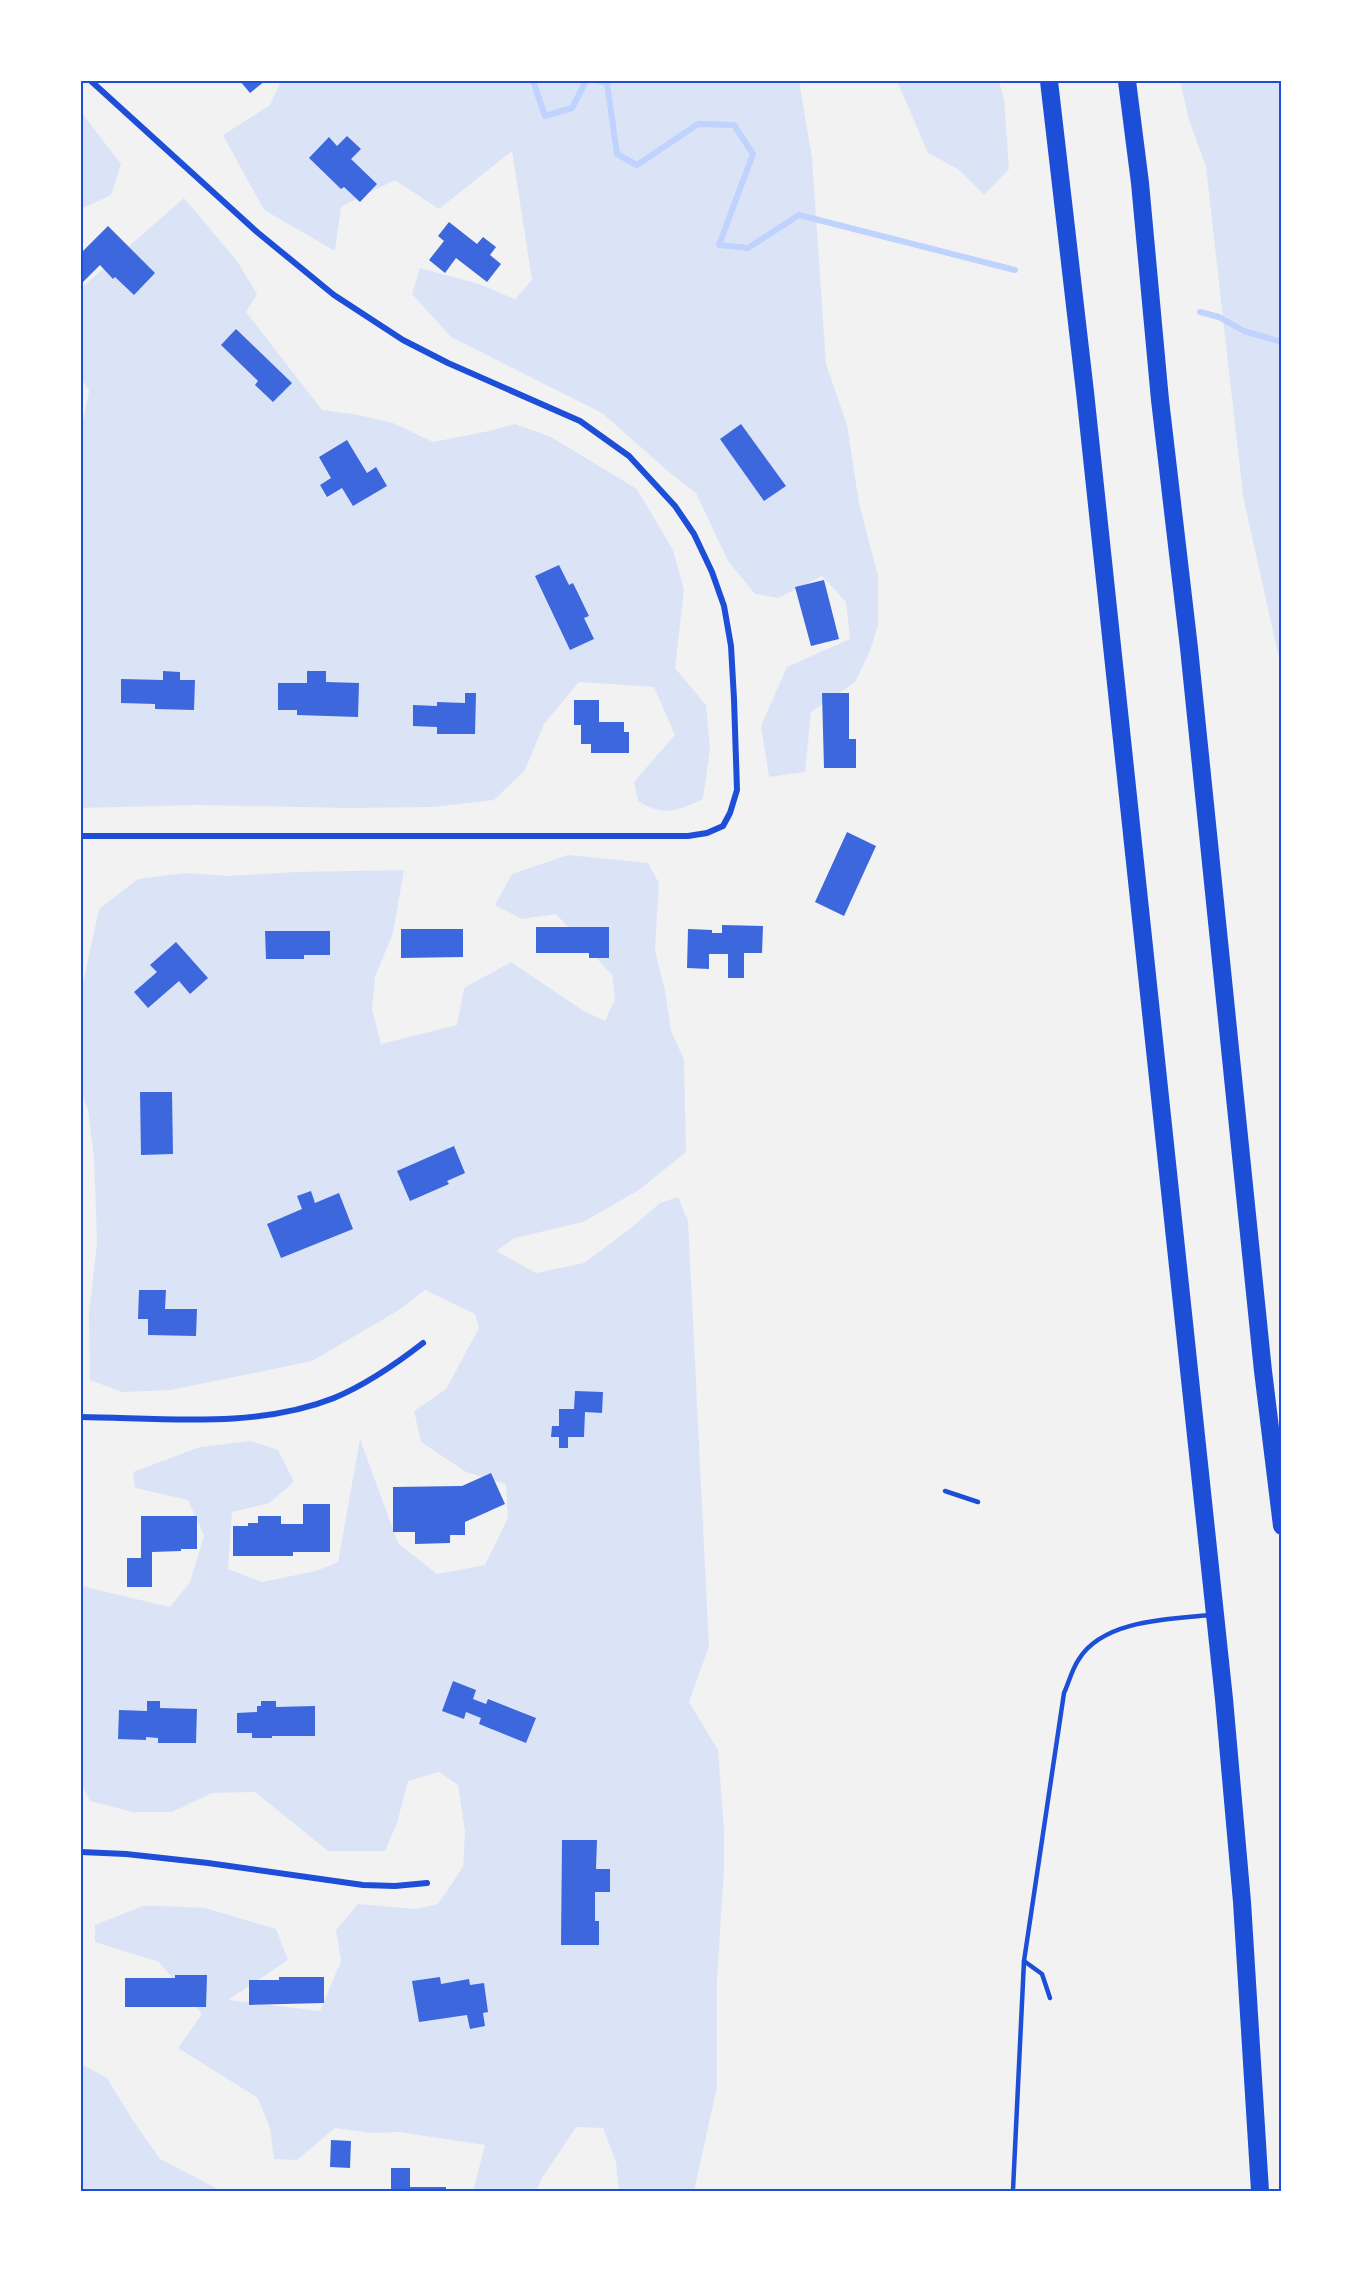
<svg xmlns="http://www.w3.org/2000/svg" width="1363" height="2272" viewBox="0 0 1363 2272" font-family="Helvetica,sans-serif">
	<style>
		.green { fill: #dbe4f7 }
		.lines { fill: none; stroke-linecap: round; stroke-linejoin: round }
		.stream { stroke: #bfd3fe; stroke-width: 6 }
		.building { fill: #3d67dc }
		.service { stroke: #1d4ed8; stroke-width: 4.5 }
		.minor { stroke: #1d4ed8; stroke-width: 6 }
		.motorway { stroke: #1d4ed8; stroke-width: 18 }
		.neatline { fill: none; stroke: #1d4ed8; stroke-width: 2 }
	</style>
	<rect width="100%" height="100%" fill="#f2f2f2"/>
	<g class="green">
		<path d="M281,81H799L812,157L826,364L847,425L859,503L878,576V625L870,651L855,682L811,712L805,772L769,777L761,726L787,667L850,639L846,602L822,576L778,598L755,594L728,561L696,493L670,473L602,413L451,337L412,294L420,268L479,284L515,299L532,280L512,151L439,209L395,180L341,207L335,251L264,210L223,135L270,105Z"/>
		<path d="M897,81H999L1004,99L1009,169L984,195L958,169L928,153Z"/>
		<path d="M1180,81H1282V672L1243,496L1206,167L1189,120Z"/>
		<path d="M81,112L121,164L111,195L81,209Z"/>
		<path d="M184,198L237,261L257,294L246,312L322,410L359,415L393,423L433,442L489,431L515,424L551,437L637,489L673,550L684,590L675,668L706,705L710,749L703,799C677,811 664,817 638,801L634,782L675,735L654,687L579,682L544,724L525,770L494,800L433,807L348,808L198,805L81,808V432L89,391L81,378V288Z"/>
		<path d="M568,855L648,863L659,883L655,951L665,991L671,1030L684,1060L686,1152L639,1190L583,1222L515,1238L496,1251L536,1273L584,1263L631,1228L660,1203L678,1197L688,1221L709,1646L689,1702L718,1750L724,1829V1869L717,1980V2087L694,2191H619L616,2162L603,2128L576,2127L542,2178L536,2191H473L485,2145L399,2132L371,2133L335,2128L297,2160L274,2159L270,2128L258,2098L178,2048L202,2014L159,1962L95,1942V1925L143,1906H163L205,1908L276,1929L288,1960L228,2000L320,2011L341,1961L336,1930L358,1904L416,1909L438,1904L463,1867L465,1831L458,1785L439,1772L408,1781L397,1823L385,1851H328L255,1792L212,1793L172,1812H132L90,1801L81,1783V1586L170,1607L190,1582L204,1536L188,1500L135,1488L133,1472L200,1447L251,1441L278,1450L294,1482L269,1503L232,1512L228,1569L262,1582L316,1571L338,1562L360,1439L398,1543L437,1574L485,1565L508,1518L506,1484L466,1472L421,1442L414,1411L446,1389L479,1328L475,1314L425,1290L399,1310L312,1361L171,1390L122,1392L90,1380L89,1313L97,1242L94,1158L88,1110L81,1091V993L99,909L138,879L185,873L228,876L296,872L404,870L393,933L375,977L372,1009L381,1044L457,1025L464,988L511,962L582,1010L605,1021L615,999L612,975L556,914L522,919L495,905L512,874Z"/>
		<path d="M81,2064L107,2078L132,2119L160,2159L222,2191H81Z"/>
	</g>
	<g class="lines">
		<g class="stream">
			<path d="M533,81L545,116L572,108L586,81"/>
			<path d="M600,81L607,83L617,154L637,165L698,124L734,125L753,154L719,245L748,248L799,215L1015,270"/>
			<path d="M1200,312L1219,317L1244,331L1282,342"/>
		</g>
	</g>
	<g class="building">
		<path d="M240,81H265L250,93Z"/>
		<path d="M347,136L361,149L351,159L377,184L360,202L344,187L341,189L309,158L329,137L337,146Z"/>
		<path d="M449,222L477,244L483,237L496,247L490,255L501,264L487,282L456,258L445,273L429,260L444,241L438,236Z"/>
		<path d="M108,226L155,273L134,295L115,277L113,279L100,265L83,282L81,280V253Z"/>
		<path d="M236,329L292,383L273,402L255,385L258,381L221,345Z"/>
		<path d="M741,424L786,486L764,501L720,439Z"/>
		<path d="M347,440L367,473L376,467L387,486L353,506L342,488L327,497L320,485L331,478L319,457Z"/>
		<path d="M559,565L569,585L573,583L589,616L584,618L594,639L570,650L535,576Z"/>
		<path d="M824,580L839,639L811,646L795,587Z"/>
		<path d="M163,671L180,672V680H195L194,710L155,709V704L121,703V679L163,680Z"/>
		<path d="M307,671H326V682L359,683L358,717L297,715V710H278V683H307Z"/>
		<path d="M465,693H476L475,734H437V727L413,726V705L437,706V702L465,703Z"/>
		<path d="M822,693H849V739H856V768H824Z"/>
		<path d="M574,700H599V722H624V732H629V753H591V744H581V725H574Z"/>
		<path d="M847,832L876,846L844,916L815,902Z"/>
		<path d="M722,925L763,926L762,953H744V978H728V954H709V969L687,968L688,929L712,930V933H722Z"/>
		<path d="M536,927H609V958H589V953H536Z"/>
		<path d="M401,929H463V957L401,958Z"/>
		<path d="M265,931H330V955H304V959H266Z"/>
		<path d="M176,942L208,978L190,994L179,981L148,1008L134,992L157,972L150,965Z"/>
		<path d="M140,1092H172L173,1154L141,1155Z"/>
		<path d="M454,1146L465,1173L447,1181L449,1184L410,1201L397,1171Z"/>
		<path d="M311,1191L315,1203L339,1193L353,1229L281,1258L267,1224L302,1209L297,1196Z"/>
		<path d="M139,1290H166L165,1309H197L196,1336L148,1335V1319H138Z"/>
		<path d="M575,1391L603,1392L602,1413L585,1412L584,1437H568V1448H559V1437H551L552,1426H559V1409H574Z"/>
		<path d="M491,1473L505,1504L465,1522V1535H450V1543L415,1544V1532H393V1487L462,1486Z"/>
		<path d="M303,1504H330V1552H293V1556H233V1526H248V1523H258V1516H281V1524H303Z"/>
		<path d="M141,1516H197V1549H181V1551L152,1552V1587H127V1558H141Z"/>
		<path d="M453,1681L476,1690L473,1699L486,1704L488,1699L536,1718L526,1743L479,1724L481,1718L466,1712L464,1719L442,1711Z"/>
		<path d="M147,1701H160V1708L197,1709L196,1743H158V1738L146,1737V1740L118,1739L119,1710L147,1711Z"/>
		<path d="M261,1701H276V1707L315,1706V1736H272V1738H252V1733H237V1713L257,1712V1706H261Z"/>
		<path d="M562,1840H597L596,1869H610V1892H595V1921H599V1945H561Z"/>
		<path d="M175,1975H207L206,2007H125V1978H175Z"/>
		<path d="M279,1977H324V2003L249,2005V1980H279Z"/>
		<path d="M440,1977L441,1984L469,1979L470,1985L484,1983L488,2012L483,2013L485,2026L470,2029L467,2015L419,2022L412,1981Z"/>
		<path d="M331,2140L351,2141L350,2168L330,2167Z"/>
		<path d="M391,2168H410V2187H446V2191H391Z"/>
	</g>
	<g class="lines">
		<g class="service">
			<path d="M945,1491L978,1502"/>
			<path d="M1024,1961L1042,1974L1050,1998"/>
			<path d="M1013,2190L1024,1961L1064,1693C1069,1682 1072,1669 1079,1659C1103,1620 1169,1619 1211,1615"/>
		</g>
		<g class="minor">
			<path d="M81,836H688L707,833L723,826L730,813L737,790L734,699L731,646L724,606L712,572L694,534L675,506L629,456L580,421L448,363L403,340L334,295L257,232L91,81"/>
			<path d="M81,1417C163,1418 256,1429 334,1398C365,1385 396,1364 423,1343"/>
			<path d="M81,1852L126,1854L208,1863L363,1885L395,1886L427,1883"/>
		</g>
		<g class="motorway">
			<path d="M1049,81L1085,392L1224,1699L1242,1902L1260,2191"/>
			<path d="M1127,81L1140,183L1160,400L1189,648L1263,1371L1282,1526"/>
		</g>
	</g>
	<rect width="1363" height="2272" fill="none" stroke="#ffffff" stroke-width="165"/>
	<rect x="82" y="82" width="1198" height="2108" class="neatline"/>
</svg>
